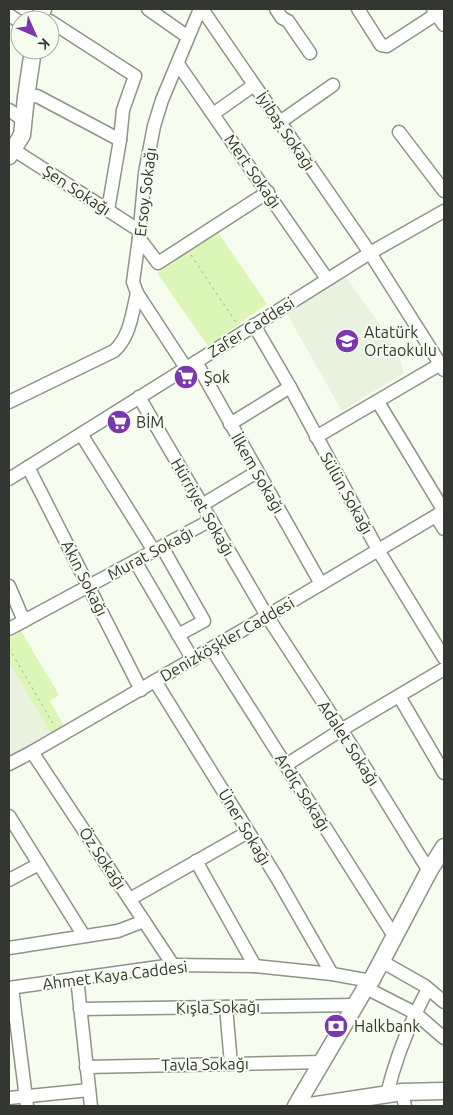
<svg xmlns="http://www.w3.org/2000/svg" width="453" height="1115" viewBox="0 0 453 1115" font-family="Ubuntu,sans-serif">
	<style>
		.built { fill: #e9f2de }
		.green { fill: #dcf6b8 }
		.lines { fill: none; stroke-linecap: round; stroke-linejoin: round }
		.minor-casing { stroke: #8e9487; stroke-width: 15 }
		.major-casing { stroke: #8e9487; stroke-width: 19 }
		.path { stroke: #a7aba1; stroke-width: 1; stroke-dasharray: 2.5 4; stroke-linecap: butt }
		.minor { stroke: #fff; stroke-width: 12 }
		.major { stroke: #fff; stroke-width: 16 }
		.labels { text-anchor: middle; stroke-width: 4; stroke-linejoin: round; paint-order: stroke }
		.street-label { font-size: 16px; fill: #343631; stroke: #f6fcee }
		.poi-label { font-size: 16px; fill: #343631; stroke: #f6fcee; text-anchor: start }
	</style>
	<rect width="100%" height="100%" fill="#f6fcee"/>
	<g class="built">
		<path d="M345,276L382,328L399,355L404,373L342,411L286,312Z"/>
		<path d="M9,662L51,734L9,759Z"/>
	</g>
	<g class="green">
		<path d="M217,231L267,304L208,346L157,273Z"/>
		<path d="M21,631L59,695L50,701L64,726L51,734L9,662V639Z"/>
	</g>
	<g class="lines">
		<g class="minor-casing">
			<g id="minor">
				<path d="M148,9L188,37"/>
				<path d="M202,9L370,253L444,370"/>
				<path d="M276,9L282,18L288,21L310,53"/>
				<path d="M358,9L381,45L387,46L444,9"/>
				<path d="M433,9L444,25"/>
				<path d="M9,15L20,22"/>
				<path d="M50,21L135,76L123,110L120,140L108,210"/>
				<path d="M178,64L327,279"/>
				<path d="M26,97L37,96L120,140"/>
				<path d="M9,110L25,121"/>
				<path d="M213,114L254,85"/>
				<path d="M280,122L333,85"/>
				<path d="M399,132L444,191"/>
				<path d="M14,150L140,231"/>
				<path d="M139,238L158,263L268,192"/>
				<path d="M254,325L290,387L378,550L444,658"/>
				<path d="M196,362L321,584"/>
				<path d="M186,368L137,293L133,282L139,238L145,173L154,126L162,100L200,9"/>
				<path d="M139,397L267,616L353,748L429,871"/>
				<path d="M9,402L114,351C130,337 132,314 137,293"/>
				<path d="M378,402L444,511"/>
				<path d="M230,424L290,387"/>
				<path d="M81,434L154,551"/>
				<path d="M316,437L444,362"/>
				<path d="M28,467L141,690"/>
				<path d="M9,479L370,253L444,211"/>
				<path d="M202,505L257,472"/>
				<path d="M436,516L444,529"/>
				<path d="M162,547L204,621L178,635"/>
				<path d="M135,561L193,660"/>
				<path d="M9,586L24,621"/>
				<path d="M9,629L211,520"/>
				<path d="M212,649L394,936"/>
				<path d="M155,681L277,878L332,974"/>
				<path d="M399,696L444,773"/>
				<path d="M32,752L173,965"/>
				<path d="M9,764L32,752L267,616L444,511"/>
				<path d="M286,765L341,730L444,669"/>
				<path d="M9,816L84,936"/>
				<path d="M196,861L255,966"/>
				<path d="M9,880L39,864"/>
				<path d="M130,899L248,832"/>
				<path d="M9,948L118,931L144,921"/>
				<path d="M381,961L425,986L444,1002"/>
				<path d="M77,978L91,1106"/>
				<path d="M9,988L173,965L255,966L332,974L371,981"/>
				<path d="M12,988L27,1106"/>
				<path d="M370,990L415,1013L444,1038"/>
				<path d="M226,1007L231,1064"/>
				<path d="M80,1009L357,1005"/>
				<path d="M86,1067L323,1062"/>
				<path d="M402,1092L405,1106"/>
				<path d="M387,1094C396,1057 410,1022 428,989"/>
				<path d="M9,1098L89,1090"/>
			</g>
		</g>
		<g class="major-casing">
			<g id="major">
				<path d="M39,20L43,9"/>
				<path d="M9,156L22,135L26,97L33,50"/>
				<path d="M296,1106L366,987L371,981L429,871L444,847"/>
				<path d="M310,1106L402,1092L444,1091"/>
			</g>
		</g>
		<g class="path">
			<path d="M191,255L237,324"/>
			<path d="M9,648L55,727"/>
		</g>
		<use href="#minor" class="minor"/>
		<use href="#major" class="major"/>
	</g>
	<defs>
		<g id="school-disc" transform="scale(1.25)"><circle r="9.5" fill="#7a38ac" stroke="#f6fcee"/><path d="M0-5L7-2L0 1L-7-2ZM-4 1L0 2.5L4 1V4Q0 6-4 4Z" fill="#fff"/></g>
		<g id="supermarket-disc" transform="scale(1.25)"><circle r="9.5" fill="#7a38ac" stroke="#f6fcee"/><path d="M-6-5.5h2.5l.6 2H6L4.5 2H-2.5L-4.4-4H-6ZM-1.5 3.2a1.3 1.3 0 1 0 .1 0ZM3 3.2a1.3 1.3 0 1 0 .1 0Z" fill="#fff"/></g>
		<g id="bank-disc" transform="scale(1.25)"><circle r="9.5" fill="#7a38ac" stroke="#f6fcee"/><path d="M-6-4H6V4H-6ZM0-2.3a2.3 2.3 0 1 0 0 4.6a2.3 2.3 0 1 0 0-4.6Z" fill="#fff"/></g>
	</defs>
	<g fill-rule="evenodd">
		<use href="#school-disc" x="347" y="341"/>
		<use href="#supermarket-disc" x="186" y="377"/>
		<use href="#supermarket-disc" x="119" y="422"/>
		<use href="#bank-disc" x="336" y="1026"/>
	</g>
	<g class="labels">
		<g class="street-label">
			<text transform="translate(286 131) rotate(56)" y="6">İyibaş Sokağı</text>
			<text transform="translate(253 171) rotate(55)" y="6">Mert Sokağı</text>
			<text transform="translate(77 190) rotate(33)" y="6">Şen Sokağı</text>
			<text transform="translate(145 192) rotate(-83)" y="6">Ersoy Sokağı</text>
			<text transform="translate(251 327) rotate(-32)" y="6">Zafer Caddesi</text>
			<text transform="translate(258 473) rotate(60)" y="6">İlkem Sokağı</text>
			<text transform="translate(347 493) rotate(61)" y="6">Sülün Sokağı</text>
			<text transform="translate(203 507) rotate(60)" y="6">Hürriyet Sokağı</text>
			<text transform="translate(150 553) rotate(-28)" y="6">Murat Sokağı</text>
			<text transform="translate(85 578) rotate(63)" y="6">Akın Sokağı</text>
			<text transform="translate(227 639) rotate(-30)" y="6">Denizköşkler Caddesi</text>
			<text transform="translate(349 743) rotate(57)" y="6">Adalet Sokağı</text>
			<text transform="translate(303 792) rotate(58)" y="6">Ardıç Sokağı</text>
			<text transform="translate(245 827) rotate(59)" y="6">Üner Sokağı</text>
			<text transform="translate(103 858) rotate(56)" y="6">Öz Sokağı</text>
			<text transform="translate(115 975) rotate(-7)" y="6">Ahmet Kaya Caddesi</text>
			<text transform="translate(218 1007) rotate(-1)" y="6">Kışla Sokağı</text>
			<text transform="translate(205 1064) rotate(-1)" y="6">Tavla Sokağı</text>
		</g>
		<g class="poi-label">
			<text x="364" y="338">Atatürk<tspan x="364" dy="18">Ortaokulu</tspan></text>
			<text x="204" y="383">Şok</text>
			<text x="136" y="428">BİM</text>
			<text x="354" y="1032">Halkbank</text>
		</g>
	</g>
	<rect width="453" height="1115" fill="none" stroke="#343631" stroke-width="20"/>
	<g transform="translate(35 35) rotate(135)"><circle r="24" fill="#f6fcee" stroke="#a8ada2"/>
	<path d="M0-4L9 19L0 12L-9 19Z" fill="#7a38ac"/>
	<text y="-8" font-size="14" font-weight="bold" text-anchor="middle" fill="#343631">K</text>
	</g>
</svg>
